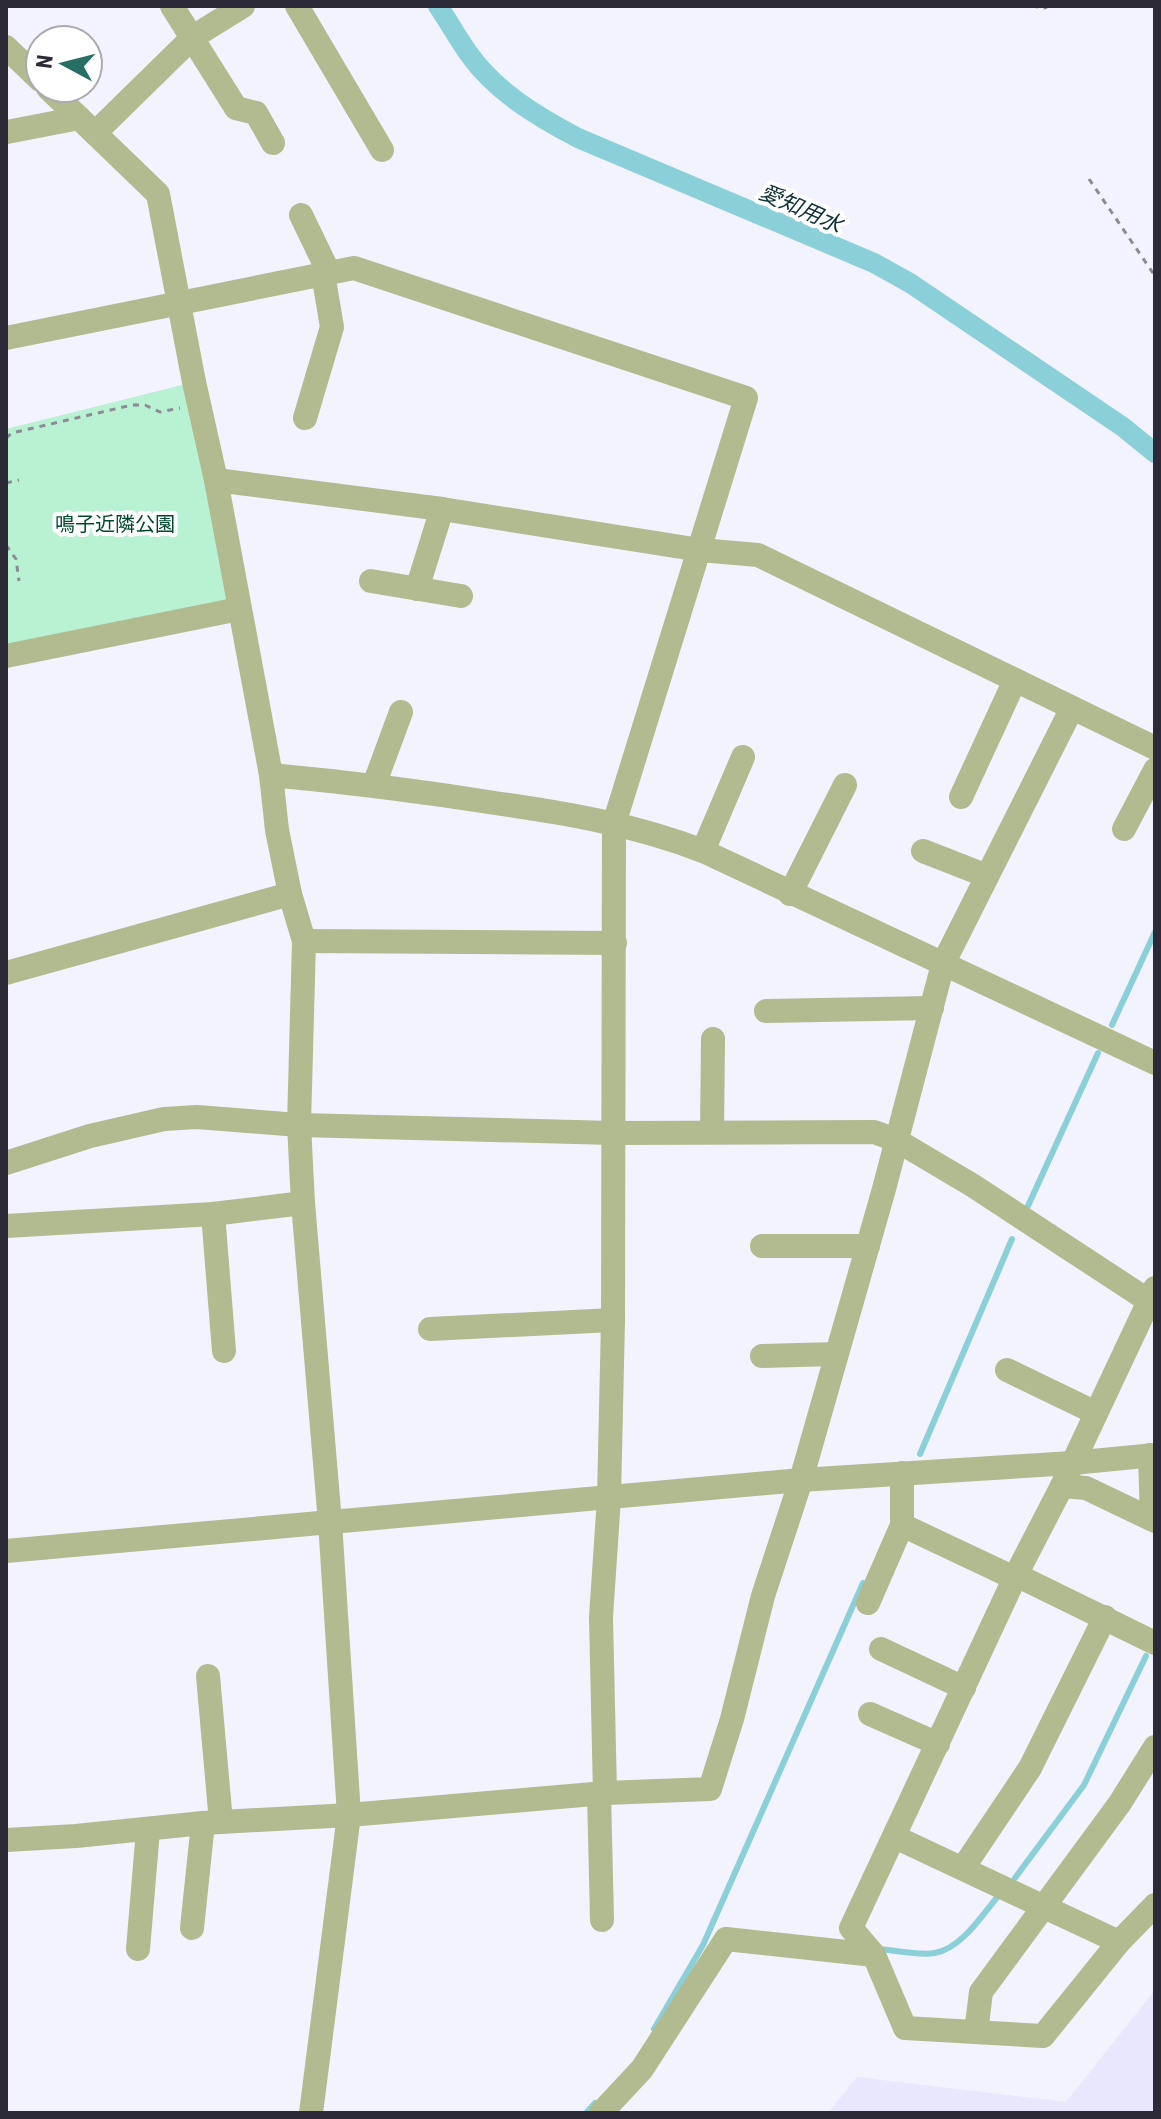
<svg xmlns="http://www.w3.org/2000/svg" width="1161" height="2119" viewBox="0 0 1161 2119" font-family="'Roboto Condensed','Noto Sans JP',sans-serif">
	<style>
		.industrial { fill: #e9e7fd }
		.green { fill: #b9f1d3 }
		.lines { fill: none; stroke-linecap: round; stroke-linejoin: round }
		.stream { stroke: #8bd0d8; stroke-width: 6 }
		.canal { stroke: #8bd0d8; stroke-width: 20 }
		.path { stroke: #8c8a97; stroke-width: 3; stroke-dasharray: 6 6; stroke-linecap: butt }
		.minor { stroke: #b2ba8f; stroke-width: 24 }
		.labels { text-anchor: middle; stroke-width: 8; stroke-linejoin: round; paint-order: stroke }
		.park-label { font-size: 20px; fill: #00492e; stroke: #fff }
		.water-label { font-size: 22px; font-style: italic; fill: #0d3034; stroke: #fff }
	</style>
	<rect width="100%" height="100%" fill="#f3f2ff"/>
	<path class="industrial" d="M1155,1990V2113H828L857,2077L1066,2102Z"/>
	<path class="green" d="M194,382L239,609L6,656V429Z"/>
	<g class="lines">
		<g class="stream">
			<path d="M1112,1025L1155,932"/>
			<path d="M1027,1208L1098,1053"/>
			<path d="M920,1454L1012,1239"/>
			<path d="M1015,1878L1084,1785L1146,1656"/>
			<path d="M878,1949C896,1950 918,1956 935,1953C962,1948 982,1915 999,1895"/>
			<path d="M654,2029L703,1945L863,1583"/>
			<path d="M586,2113L595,2103"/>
		</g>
		<path class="canal" d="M438,6C449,22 458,39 469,54C496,92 538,117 578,138L874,263L910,283L1123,427L1155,453"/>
		<g class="path">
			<path d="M1032,6L1044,8L1049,6"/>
			<path d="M1089,179L1155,276"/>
			<path d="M6,438L12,433L132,405H145L160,412L180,408"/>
			<path d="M6,483L19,480"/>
			<path d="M6,515V526"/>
			<path d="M6,545L16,559L19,581"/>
		</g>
		<g class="minor">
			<path d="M172,6L236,108L256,113L273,143"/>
			<path d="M297,6L382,150"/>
			<path d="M6,47L40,80"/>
			<path d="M48,88L158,194L194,382L216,480L271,775L277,830L290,894L304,941L299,1125L303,1203L330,1522L349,1815L311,2113"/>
			<path d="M7,132L79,118"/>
			<path d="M95,133L193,37L243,6"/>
			<path d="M301,215L329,273"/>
			<path d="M6,338L354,268L746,398L614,824L613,1320L609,1498L601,1617L605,1793"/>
			<path d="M305,418L332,327L323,274"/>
			<path d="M216,480L442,509L700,550L758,555L1155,748"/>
			<path d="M371,581L461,596"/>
			<path d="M417,589L442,509"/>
			<path d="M6,656L239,609"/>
			<path d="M271,775C346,782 420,791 495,803C566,813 636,825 703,851L1155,1063"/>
			<path d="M374,785L401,712"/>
			<path d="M961,797L1015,680"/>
			<path d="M1124,829L1155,770"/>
			<path d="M703,851L743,757"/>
			<path d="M923,851L987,876"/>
			<path d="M790,894L845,785"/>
			<path d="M304,941L615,943"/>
			<path d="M6,973L290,894"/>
			<path d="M766,1011L932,1008"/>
			<path d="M712,1132L713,1039"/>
			<path d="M6,1163L90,1136L164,1119L197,1117L299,1125L613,1133L874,1132L896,1140L972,1185L1149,1301L1155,1288"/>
			<path d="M213,1214L224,1351"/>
			<path d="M6,1226L213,1214L303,1203"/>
			<path d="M762,1246H868"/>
			<path d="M1155,1304L1149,1301L1062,1486L1016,1575L851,1928L874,1955L905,2028L1043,2036L1119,1942L1155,1905"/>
			<path d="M430,1329L613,1320"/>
			<path d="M762,1356L836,1354"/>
			<path d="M1007,1370L1096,1413"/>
			<path d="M1150,1455L1152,1519"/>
			<path d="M1062,1486L1086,1488L1155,1521"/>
			<path d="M902,1525L1014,1578"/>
			<path d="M6,1551L801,1480L1072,1463L1155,1455"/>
			<path d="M1016,1575L1155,1643"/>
			<path d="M868,1603L902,1525V1473"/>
			<path d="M881,1649L964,1688"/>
			<path d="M208,1676L221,1822"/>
			<path d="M870,1714L938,1744"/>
			<path d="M599,1793L602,1920"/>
			<path d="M895,1837L1119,1942"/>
			<path d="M6,1840L76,1836L203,1823L349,1815L605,1793L710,1789L732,1719L763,1596L801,1480L884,1189L943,964L1072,708"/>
			<path d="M963,1868L1030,1768L1105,1617"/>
			<path d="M192,1928L203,1823"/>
			<path d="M138,1949L148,1830"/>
			<path d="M976,2032L981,1992L1120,1803L1155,1747"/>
			<path d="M601,2113L642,2069L726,1939L874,1955"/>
		</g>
	</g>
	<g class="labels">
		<g class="park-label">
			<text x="115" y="531">鳴子近隣公園</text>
		</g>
		<g class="water-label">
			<text transform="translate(801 208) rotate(24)" y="8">愛知用水</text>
		</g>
	</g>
	<rect width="1161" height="2119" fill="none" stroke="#2c2a36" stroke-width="16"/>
	<g transform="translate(64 64) rotate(277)"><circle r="38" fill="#ffffff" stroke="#abaaaf" stroke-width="2"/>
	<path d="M0-6L14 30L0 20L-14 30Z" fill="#276f65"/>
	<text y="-12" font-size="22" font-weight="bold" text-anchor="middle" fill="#2c2a36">N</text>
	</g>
</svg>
